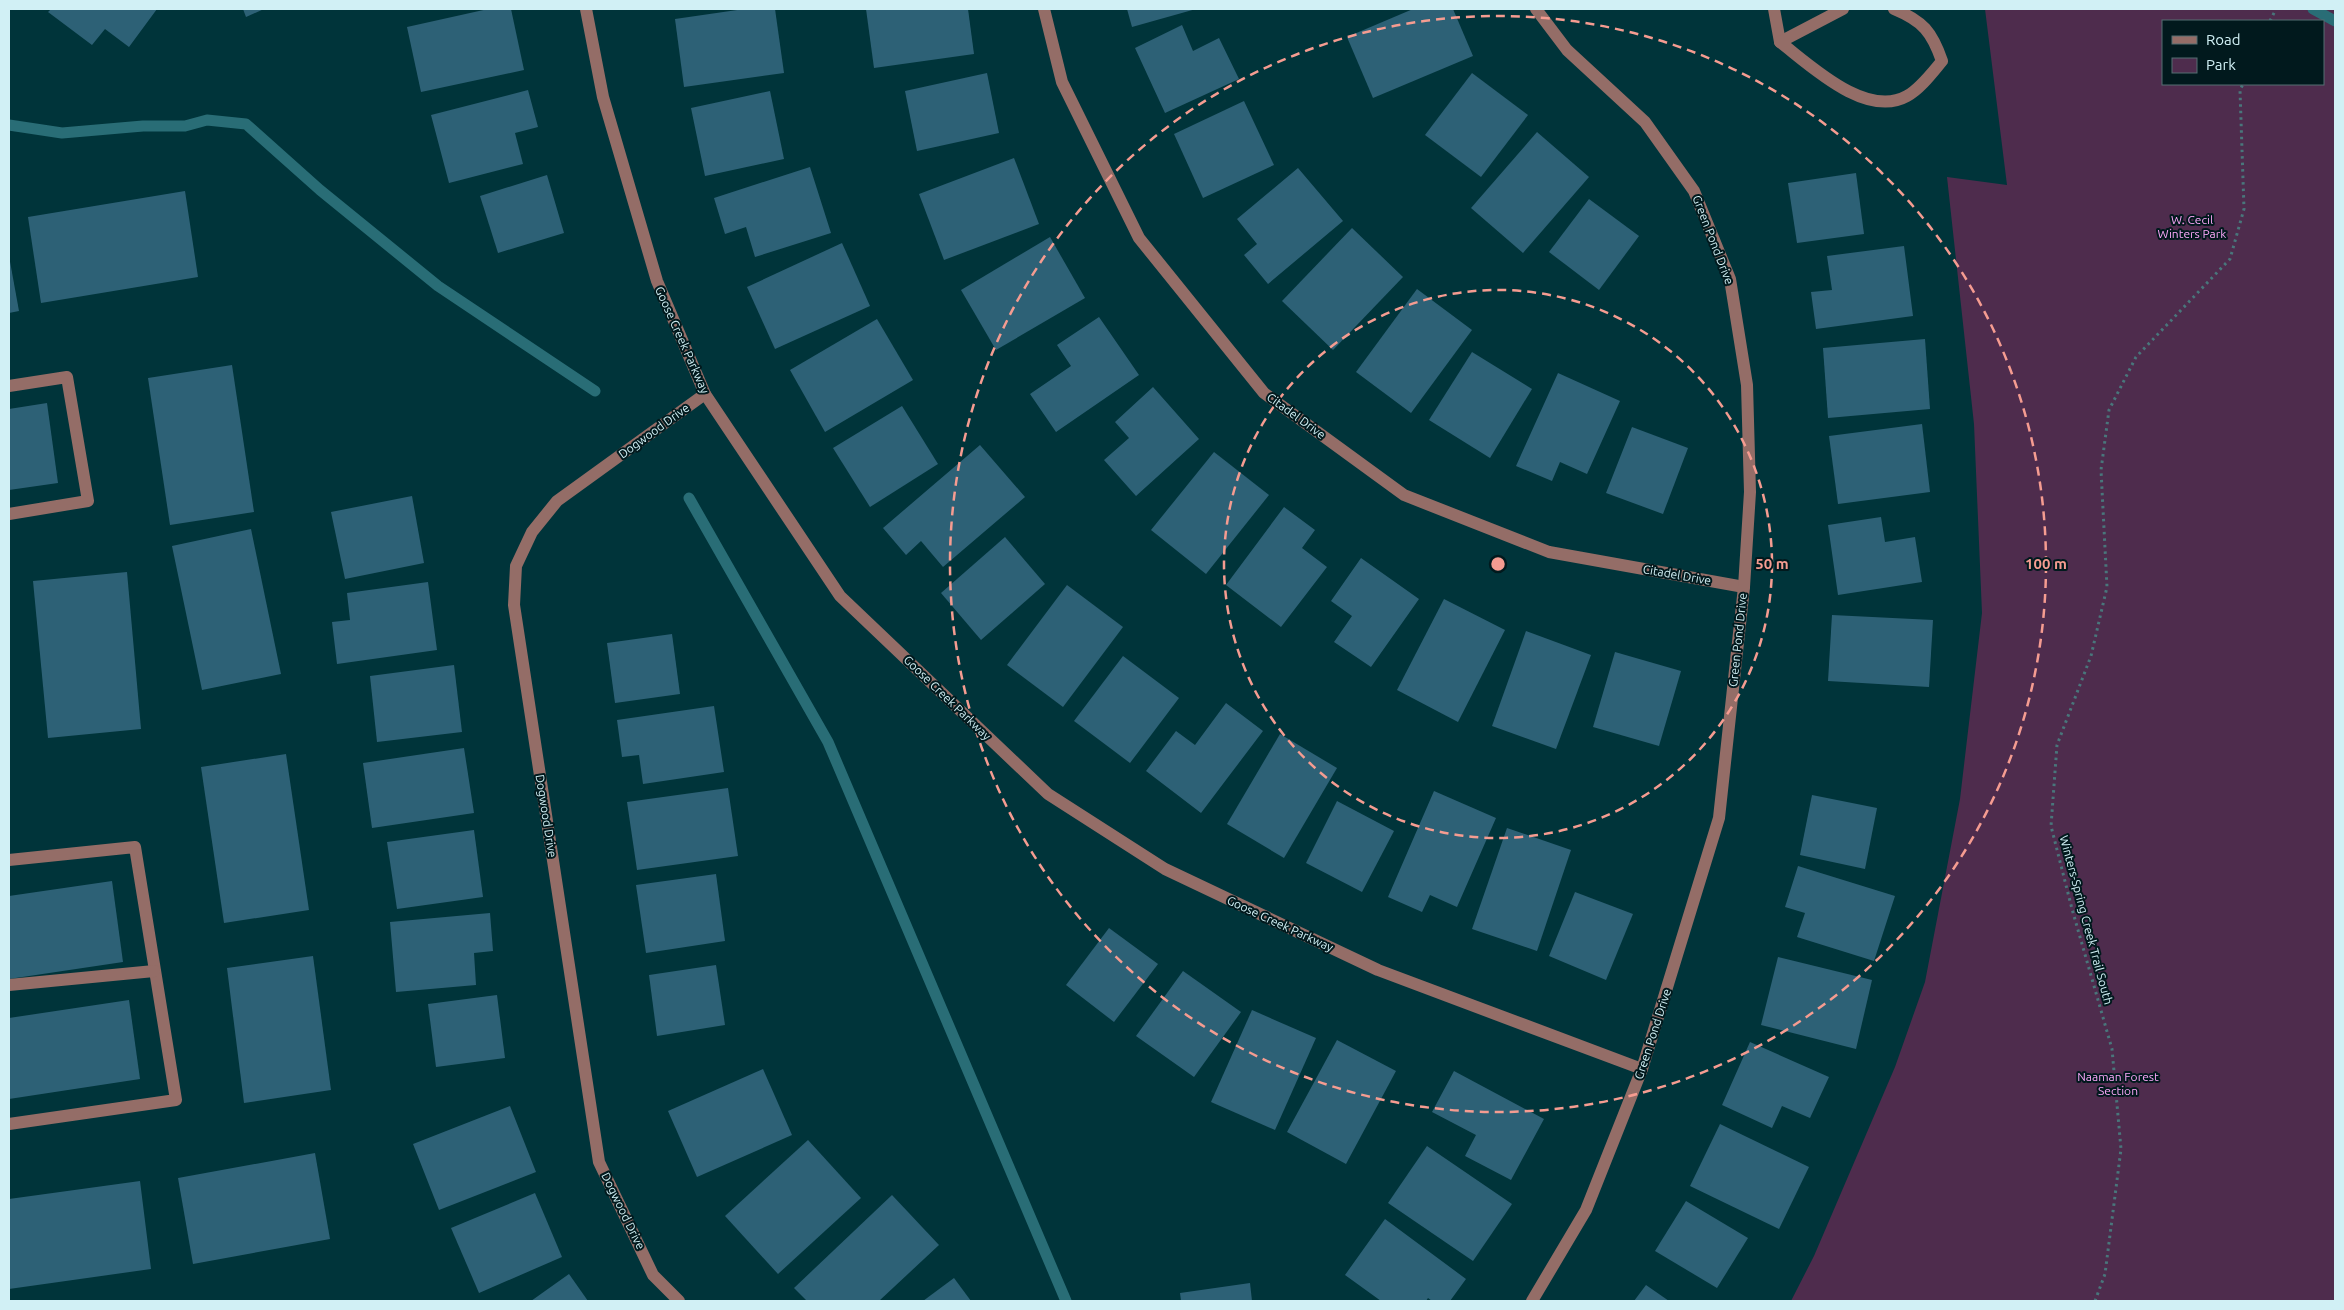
<svg xmlns="http://www.w3.org/2000/svg" width="2344" height="1310" viewBox="0 0 2344 1310" font-family="Ubuntu,sans-serif">
	<style>
		.green { fill: #4e2c4d; fill-rule: evenodd }
		.lines { fill: none; stroke-linecap: round; stroke-linejoin: round }
		.stream { stroke: #296d76; stroke-width: 11 }
		.building { fill: #2d6176 }
		.path { stroke: #49767b; stroke-width: 3; stroke-dasharray: 2.5 4; stroke-linecap: butt }
		.minor { stroke: #946d67; stroke-width: 12 }
		.ring { fill: none; stroke: #f59c91; stroke-width: 2.5; stroke-dasharray: 9 6 }
		.labels { text-anchor: middle; stroke-width: 4; stroke-linejoin: round; paint-order: stroke }
		.park-label { font-size: 12px; fill: #fda8fb; stroke: #01191d }
		.street-label { font-size: 12px; fill: #d1f0f5; stroke: #01191d }
		.centre { fill: #f59c91; stroke: #01191d; stroke-width: 2.5 }
		.ring-label { font-size: 15px; text-anchor: middle; font-weight: bold; fill: #f59c91; stroke: #01191d; stroke-width: 4; stroke-linejoin: round; paint-order: stroke }
	</style>
	<rect width="100%" height="100%" fill="#00343a"/>
	<path class="green" d="M1985,9H2335V1301H1791L1814,1256L1895,1067L1925,982L1960,799L1982,613L1974,424L1947,177L2007,185ZM2163,21H2323V84H2163Z"/>
	<g class="lines">
		<g class="stream">
			<path d="M2313,9L2335,21"/>
			<path d="M9,125L62,133L143,126H185L207,120L246,124L320,190L438,286L595,391"/>
			<path d="M689,498L828,742L1066,1301"/>
		</g>
	</g>
	<g class="building">
		<path d="M51,9H157L129,47L105,29L92,45L48,12Z"/>
		<path d="M243,9H264L246,17Z"/>
		<path d="M488,9H511L524,70L421,92L407,27Z"/>
		<path d="M744,9H775L784,73L684,87L675,19Z"/>
		<path d="M866,9H968L974,54L874,68Z"/>
		<path d="M1127,9H1196L1132,27Z"/>
		<path d="M1413,9H1453L1473,56L1373,98L1347,37Z"/>
		<path d="M1182,25L1193,51L1219,38L1239,79L1165,113L1135,48Z"/>
		<path d="M987,73L999,133L917,151L905,91Z"/>
		<path d="M1472,73L1528,115L1481,177L1425,135Z"/>
		<path d="M528,90L538,127L515,133L523,164L449,183L431,115Z"/>
		<path d="M770,91L784,159L705,176L691,108Z"/>
		<path d="M1244,101L1274,165L1203,198L1174,134Z"/>
		<path d="M1537,132L1589,177L1523,253L1471,208Z"/>
		<path d="M1014,158L1039,224L944,260L919,194Z"/>
		<path d="M810,167L831,233L755,257L746,227L725,234L714,198Z"/>
		<path d="M1298,168L1343,221L1268,284L1244,255L1257,244L1237,219Z"/>
		<path d="M1856,173L1864,234L1797,243L1788,183Z"/>
		<path d="M547,175L564,233L498,253L480,196Z"/>
		<path d="M185,191L198,277L41,303L28,217Z"/>
		<path d="M1589,199L1639,236L1599,290L1549,252Z"/>
		<path d="M1352,228L1403,277L1333,350L1282,301Z"/>
		<path d="M1050,237L1085,298L996,350L961,290Z"/>
		<path d="M842,243L870,306L775,349L747,287Z"/>
		<path d="M1904,246L1913,316L1816,329L1811,292L1832,290L1827,256Z"/>
		<path d="M9,256L19,311L9,313Z"/>
		<path d="M1417,289L1472,330L1411,413L1356,372Z"/>
		<path d="M1099,317L1139,375L1056,432L1030,394L1071,366L1057,345Z"/>
		<path d="M877,319L913,380L825,432L790,370Z"/>
		<path d="M1925,339L1930,409L1828,418L1823,348Z"/>
		<path d="M1472,352L1532,389L1490,458L1429,420Z"/>
		<path d="M232,365L254,512L170,525L148,378Z"/>
		<path d="M1558,373L1620,401L1587,474L1560,462L1552,481L1516,466Z"/>
		<path d="M1153,387L1199,439L1136,496L1104,460L1129,438L1115,422Z"/>
		<path d="M47,403L58,483L9,490V409Z"/>
		<path d="M902,406L938,464L870,507L833,448Z"/>
		<path d="M1922,424L1930,492L1838,504L1829,436Z"/>
		<path d="M1632,427L1688,448L1663,514L1606,493Z"/>
		<path d="M980,445L1025,497L943,567L921,541L906,555L883,528Z"/>
		<path d="M1214,452L1269,495L1206,574L1151,530Z"/>
		<path d="M412,496L424,563L345,579L331,512Z"/>
		<path d="M1284,507L1315,530L1302,548L1327,567L1281,627L1226,585Z"/>
		<path d="M1881,517L1885,542L1915,537L1922,582L1838,595L1828,525Z"/>
		<path d="M251,529L281,674L202,690L172,546Z"/>
		<path d="M1005,537L1045,584L981,640L941,593Z"/>
		<path d="M1361,558L1419,599L1371,667L1334,642L1352,616L1331,601Z"/>
		<path d="M127,572L141,729L48,738L33,581Z"/>
		<path d="M428,582L437,650L337,664L332,622L350,620L347,593Z"/>
		<path d="M1067,585L1123,627L1063,707L1007,665Z"/>
		<path d="M1444,599L1505,630L1458,722L1397,690Z"/>
		<path d="M1832,615L1933,620L1929,687L1828,681Z"/>
		<path d="M1526,631L1591,655L1556,749L1492,726Z"/>
		<path d="M672,634L680,694L615,703L607,643Z"/>
		<path d="M1615,652L1681,671L1659,746L1593,727Z"/>
		<path d="M1123,656L1179,698L1130,763L1074,721Z"/>
		<path d="M454,665L462,732L377,742L370,676Z"/>
		<path d="M1226,703L1263,731L1201,813L1146,771L1176,731L1195,745Z"/>
		<path d="M714,706L724,772L643,784L639,755L622,757L617,720Z"/>
		<path d="M1280,734L1337,768L1284,858L1227,824Z"/>
		<path d="M464,748L474,813L372,828L363,763Z"/>
		<path d="M286,754L309,910L224,923L201,767Z"/>
		<path d="M728,788L738,856L637,870L627,802Z"/>
		<path d="M1434,791L1496,818L1457,907L1430,895L1422,912L1388,897Z"/>
		<path d="M1812,795L1877,808L1865,869L1800,855Z"/>
		<path d="M1337,801L1394,831L1362,892L1306,863Z"/>
		<path d="M1507,828L1571,850L1537,951L1472,929Z"/>
		<path d="M474,830L483,897L397,909L387,842Z"/>
		<path d="M1798,866L1895,896L1874,961L1797,937L1805,913L1785,907Z"/>
		<path d="M716,874L725,941L646,953L636,885Z"/>
		<path d="M112,881L123,962L9,979V896Z"/>
		<path d="M1575,892L1633,914L1606,980L1549,956Z"/>
		<path d="M490,913L493,951L474,953L476,985L396,992L390,922Z"/>
		<path d="M1109,928L1158,964L1114,1022L1066,985Z"/>
		<path d="M313,956L331,1090L244,1103L227,968Z"/>
		<path d="M1778,957L1872,980L1856,1049L1761,1025Z"/>
		<path d="M716,965L725,1025L657,1036L649,975Z"/>
		<path d="M1183,971L1241,1012L1194,1077L1136,1036Z"/>
		<path d="M497,995L505,1058L436,1067L428,1004Z"/>
		<path d="M129,1000L140,1079L9,1099V1018Z"/>
		<path d="M1252,1010L1316,1038L1275,1130L1211,1102Z"/>
		<path d="M1337,1040L1396,1071L1346,1164L1287,1132Z"/>
		<path d="M1750,1042L1829,1077L1810,1118L1782,1106L1772,1128L1722,1105Z"/>
		<path d="M763,1069L792,1135L697,1177L668,1111Z"/>
		<path d="M1454,1071L1544,1119L1511,1180L1465,1156L1476,1135L1432,1112Z"/>
		<path d="M510,1106L536,1172L439,1210L413,1144Z"/>
		<path d="M1720,1124L1809,1167L1779,1229L1690,1186Z"/>
		<path d="M808,1140L861,1198L778,1274L725,1216Z"/>
		<path d="M1427,1146L1512,1204L1473,1261L1388,1203Z"/>
		<path d="M315,1153L330,1239L193,1264L178,1178Z"/>
		<path d="M140,1181L151,1269L9,1289V1199Z"/>
		<path d="M535,1193L562,1257L479,1293L451,1228Z"/>
		<path d="M892,1195L939,1245L879,1301H807L794,1288Z"/>
		<path d="M1686,1201L1748,1238L1717,1288L1655,1251Z"/>
		<path d="M1385,1219L1466,1279L1450,1301H1432L1428,1298L1426,1301H1381L1345,1275Z"/>
		<path d="M569,1274L588,1301H531Z"/>
		<path d="M954,1278L971,1301H923Z"/>
		<path d="M1250,1283L1252,1301H1181L1180,1293Z"/>
		<path d="M1646,1285L1669,1301H1634Z"/>
	</g>
	<g class="lines">
		<g class="path">
			<path d="M2270,21L2276,9"/>
			<path d="M2095,1301L2105,1274L2121,1149L2112,1049L2072,909L2051,826L2057,745L2091,656L2107,587L2101,470L2109,410L2136,357L2230,259L2244,209L2240,90L2243,84"/>
		</g>
		<g class="minor">
			<path d="M586,9L603,97L657,281L705,394L840,596L1048,794L1165,869L1378,970L1642,1069"/>
			<path d="M1044,9L1062,82L1139,238L1264,393L1404,495L1549,552L1744,587"/>
			<path d="M1774,9L1780,42"/>
			<path d="M1843,9L1780,42C1810,65 1866,119 1907,96C1920,89 1932,73 1942,61C1932,32 1923,21 1894,9"/>
			<path d="M9,386L67,377L88,501L9,514"/>
			<path d="M9,860L135,847L176,1100L9,1124"/>
			<path d="M9,985L154,971"/>
			<path d="M679,1301L653,1275L599,1162L514,605L516,566L532,532L557,501L705,394"/>
			<path d="M1532,1301L1586,1210L1642,1069L1719,818L1744,587L1750,492L1747,385L1730,279L1694,191L1645,122L1567,50L1536,9"/>
		</g>
	</g>
	<g class="ring">
		<circle cx="1498" cy="564" r="274"/>
		<circle cx="1498" cy="564" r="548"/>
	</g>
	<g class="labels">
		<g class="park-label">
			<text x="2192" y="224">W. Cecil<tspan x="2192" dy="14">Winters Park</tspan></text>
			<text x="2118" y="1081">Naaman Forest<tspan x="2118" dy="14">Section</tspan></text>
		</g>
		<g class="street-label">
			<text transform="translate(1713 240) rotate(69)" y="4">Green Pond Drive</text>
			<text transform="translate(682 340) rotate(66)" y="4">Goose Creek Parkway</text>
			<text transform="translate(1296 416) rotate(36)" y="4">Citadel Drive</text>
			<text transform="translate(654 431) rotate(-36)" y="4">Dogwood Drive</text>
			<text transform="translate(1677 575) rotate(10)" y="4">Citadel Drive</text>
			<text transform="translate(1738 640) rotate(-84)" y="4">Green Pond Drive</text>
			<text transform="translate(947 698) rotate(44)" y="4">Goose Creek Parkway</text>
			<text transform="translate(546 816) rotate(81)" y="4">Dogwood Drive</text>
			<text transform="translate(2086 920) rotate(75)" y="4">Winters-Spring Creek Trail South</text>
			<text transform="translate(1280 924) rotate(25)" y="4">Goose Creek Parkway</text>
			<text transform="translate(1653 1034) rotate(-72)" y="4">Green Pond Drive</text>
			<text transform="translate(623 1211) rotate(64)" y="4">Dogwood Drive</text>
		</g>
	</g>
	<circle cx="1498" cy="564" r="8" class="centre"/>
	<g class="ring-label">
		<text x="1772" y="569">50 m</text>
		<text x="2046" y="569">100 m</text>
	</g>
	<rect width="2344" height="1310" fill="none" stroke="#d1f0f5" stroke-width="20"/>
	<rect x="2162" y="20" width="162" height="65" fill="#01191d" stroke="#546f73"/>
	<rect x="2172" y="36" width="25" height="8" fill="#946d67" stroke="#546f73"/>
	<text x="2206" y="45" font-size="15" fill="#d1f0f5">Road</text>
	<rect x="2172" y="58" width="25" height="15" fill="#4e2c4d" stroke="#546f73"/>
	<text x="2206" y="70" font-size="15" fill="#d1f0f5">Park</text>
</svg>
